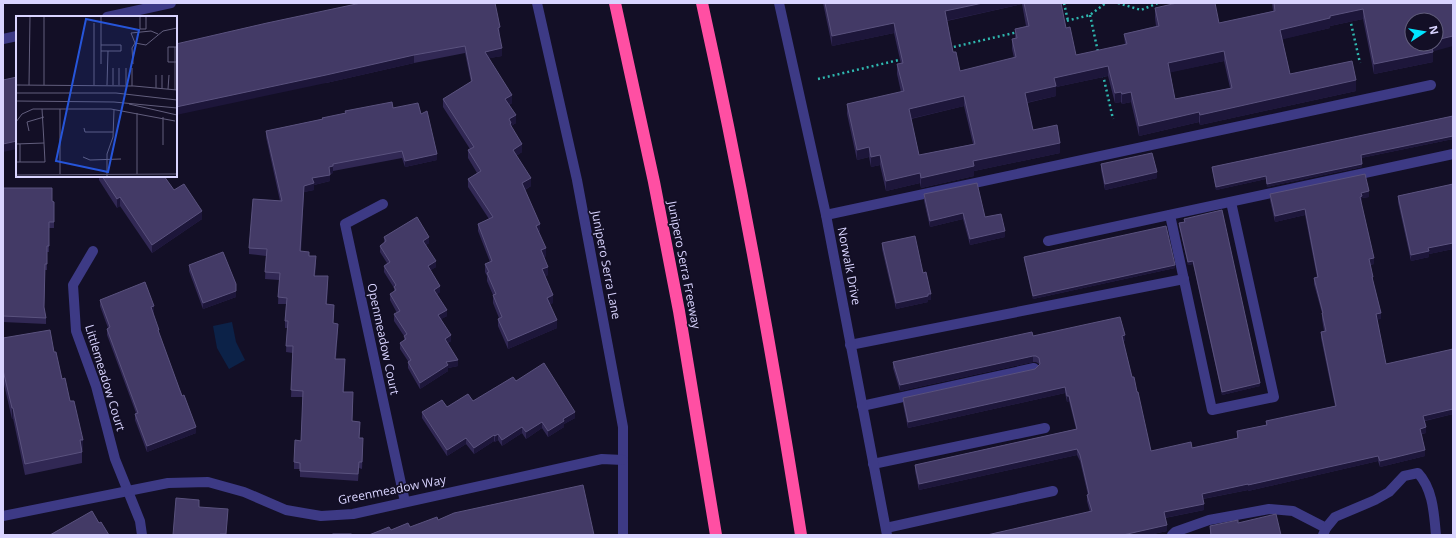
<svg xmlns="http://www.w3.org/2000/svg" width="1456" height="538" viewBox="0 0 1456 538" font-family="'Open Sans',sans-serif">
	<style>
		.water { fill: #0c2248 }
		.lines { fill: none; stroke-linecap: round; stroke-linejoin: round }
		.path { stroke: #2fb8b0; stroke-width: 2.5; stroke-dasharray: 2 3; stroke-linecap: butt }
		.service { stroke: #3d3a85; stroke-width: 10 }
		.minor { stroke: #3d3a85; stroke-width: 10 }
		.motorway { stroke: #ff4fa3; stroke-width: 12 }
		.wall { fill: #312854; fill-rule: evenodd }
		.shaded-wall { fill: #1d163a }
		.building { fill: #433a66; stroke: #5a527e; fill-rule: evenodd }
		.labels { text-anchor: middle; stroke-width: 3.5; stroke-linejoin: round; paint-order: stroke }
		.street-label { font-size: 12px; fill: #d9d4ff; stroke: #130f26 }
		.inset-road { fill: none; stroke: #625e7d; stroke-width: 1 }
		.view { fill: #2655da; fill-opacity: 0.15; stroke: #2655da; stroke-width: 2 }
		.inset-edge { fill: none; stroke: #d9d4ff; stroke-width: 2 }
	</style>
	<rect width="100%" height="100%" fill="#130f26"/>
	<path class="water" d="M232,322L236,342L245,360L229,369L217,348L213,326Z"/>
	<g class="lines">
		<g class="path">
			<path d="M1064,3L1068,21"/>
			<path d="M1118,3L1141,10L1158,3"/>
			<path d="M1090,15L1098,52"/>
			<path d="M1350,19L1360,63"/>
			<path d="M1062,22L1090,15L1106,3"/>
			<path d="M949,48L1018,32"/>
			<path d="M1103,75L1113,119"/>
			<path d="M818,79L903,59"/>
		</g>
		<g class="service">
			<path d="M826,215L1431,85"/>
			<path d="M1170,215L1212,410L1274,397L1231,202"/>
			<path d="M1048,241L1453,154"/>
			<path d="M850,345L1184,279"/>
			<path d="M862,406L1034,368"/>
			<path d="M873,464L1045,428"/>
			<path d="M886,528L1053,491"/>
			<path d="M1172,535L1175,532L1209,520L1269,509L1293,511L1326,528"/>
			<path d="M1323,535L1326,528L1335,517L1375,500L1389,492L1404,476L1418,473C1433,489 1434,514 1436,535"/>
		</g>
		<g class="minor">
			<path d="M537,3L577,180L623,427V535"/>
			<path d="M779,3L826,215L887,535"/>
			<path d="M107,17L171,3"/>
			<path d="M3,39L17,36"/>
			<path d="M383,204L345,224L405,502"/>
			<path d="M93,251L73,285L76,331L96,386L115,459L140,521L142,535"/>
			<path d="M3,516L168,483L208,482L244,492L286,510L321,516L353,514L602,459L623,460"/>
		</g>
		<g class="motorway">
			<path d="M615,3L654,182L679,311L716,535"/>
			<path d="M702,3C741,179 773,357 801,535"/>
		</g>
	</g>
	<g class="wall">
		<path d="M823,3H1061L1066,28L1076,55L1125,45L1124,34L1156,26L1155,18V8L1219,23L1273,11L1272,3H1453L1433,51V62L1374,74L1363,19L1330,26V28L1282,39L1290,74L1356,91L1200,125L1199,122L1139,136L1131,102L1122,104L1121,102L1115,103L1108,76L1056,87V96L1027,103L1033,130L1060,153L974,171V176L921,188L920,183L886,191L880,165L871,167L869,157L857,160L847,114V104L901,92L897,74V64H901L894,33L832,46ZM1022,4L1026,26L1015,29V38L1012,39V49L1014,58L960,71L953,52L947,21ZM1224,61L1230,88L1175,99L1170,72ZM964,106L973,144L919,155L911,119Z"/>
		<path d="M499,35L502,56L489,58L512,103L509,105L516,123L511,126L522,152L516,156L531,186L525,190L540,232H539L546,256L544,257L548,275L545,276L553,303L550,304L557,328L508,349L498,326V319L499,318L493,303V295L487,281V276L485,272V264L490,262L478,231V224L489,219L468,187V179L477,173L468,158V150L470,149L443,107V99L471,82L465,53L414,63L326,83L176,44L500,35Z"/>
		<path d="M393,108L421,114L437,160L405,167L402,158L333,171V173L330,174V181L314,185V190L304,192L301,251L309,256L316,263L315,276L328,283L327,304L334,312L333,323L338,330L336,359L345,366L344,392L353,399L352,421L360,429L359,438L363,445L362,469L359,468L358,481L300,477V469H294V462L301,441L303,397H291L293,353L286,352L287,328H285V321L286,304H278L279,280L265,279L266,256L249,254V248L280,201L266,137V131L322,119L345,113V111Z"/>
		<path d="M1453,116V139L1361,158L1362,167L1267,187L1266,179L1216,190L1212,170V167Z"/>
		<path d="M1101,164L1157,178L1105,190L1101,170Z"/>
		<path d="M99,176H164L174,190L202,219L152,253L120,206L117,208L99,180Z"/>
		<path d="M1453,184V249L1429,254V257L1411,261L1398,202V196Z"/>
		<path d="M3,188L54,202V228H49V252H47V270H45L44,308L46,318V324L3,322Z"/>
		<path d="M924,194L985,217L1005,237L970,245L963,219L930,227L924,201Z"/>
		<path d="M1270,194L1369,197L1362,198V202H1361L1374,264L1370,265L1373,281L1381,319H1377L1386,364L1453,349V414L1425,421L1426,433L1422,434L1425,456L1380,467L1378,461L1248,491V490L1203,499L1204,510L1165,518L1167,531L1149,535H987L1090,512L1087,501V495H1088L1080,461L1077,455L919,490L915,471V465L1076,429L1069,401L1067,402L1065,393L908,428L903,404V398L1035,369L1039,365V364L1036,362H1033L900,391L893,368V362L1033,336L1125,341H1123L1132,377L1151,451L1192,448L1237,438V431L1266,425V421L1335,406L1321,338V332L1324,331L1322,319V313L1314,284V278L1317,277L1305,215L1275,222L1270,200Z"/>
		<path d="M1184,219L1260,386L1222,395L1193,264L1188,265L1179,226V223L1184,222Z"/>
		<path d="M384,237L429,243L426,245L436,267L430,270L440,292L437,294L447,316L441,319L451,341L448,343L458,366L448,368V371L420,389L408,368V361L400,349V343L404,340V336L394,321V314L397,313L390,300V294L394,292V288L384,272V266L387,263L380,252V246L384,243Z"/>
		<path d="M882,243L923,273L931,300H928V302L896,309L882,249Z"/>
		<path d="M1024,257L1175,268L1033,299L1024,260Z"/>
		<path d="M189,265L236,297L203,309L189,271Z"/>
		<path d="M100,300L154,312L153,313L159,334L196,433L147,452L135,420V414L136,413L107,335V329L108,328L100,306Z"/>
		<path d="M3,338L54,352L62,379L70,401L83,450H82V463L25,475L13,418L12,419L3,380Z"/>
		<path d="M516,381L575,418L564,424V427L548,437L542,428L526,439L522,433L502,446L498,440L495,442L494,441L474,454L466,444L447,456L422,418V412L473,401Z"/>
		<path d="M1238,523L1281,535H1210V526Z"/>
	</g>
	<g class="shaded-wall">
		<path d="M983,3H1022V4L945,21V11Z"/>
		<path d="M1363,9V19L1330,26V28L1280,40V30L1330,16Z"/>
		<path d="M894,23V33L832,46V36Z"/>
		<path d="M500,27V35L498,36V28Z"/>
		<path d="M1453,36V46L1431,52V44H1436V40Z"/>
		<path d="M502,48V56L485,59V52Z"/>
		<path d="M1224,51V61L1168,73V63Z"/>
		<path d="M1433,52V62L1374,74V64Z"/>
		<path d="M414,55V63L326,83L176,115V107Z"/>
		<path d="M1108,66V76L1056,87V96L1025,103V93L1054,78Z"/>
		<path d="M1356,80V91L1200,125V115Z"/>
		<path d="M1121,92V102L1115,103V93Z"/>
		<path d="M1131,92V102L1122,104V94Z"/>
		<path d="M512,95V103L505,107V99Z"/>
		<path d="M964,96V106L909,119V109Z"/>
		<path d="M1199,112V122L1139,136V126Z"/>
		<path d="M516,115V123L511,126V131L509,119Z"/>
		<path d="M1453,136V139L1361,158V155Z"/>
		<path d="M17,141V149L3,152V144Z"/>
		<path d="M1060,143V153L974,171V176L921,188V178L973,161Z"/>
		<path d="M522,144V152L513,158V150Z"/>
		<path d="M869,147V157L857,160V150Z"/>
		<path d="M437,154V160L405,167V161Z"/>
		<path d="M880,155V165L871,167V157Z"/>
		<path d="M1362,164V167L1267,187V184Z"/>
		<path d="M333,166V173L329,174V167Z"/>
		<path d="M1157,172V178L1105,190V184Z"/>
		<path d="M920,173V183L886,191V181Z"/>
		<path d="M330,175V181L314,185V190L304,192L300,258L304,186L312,178Z"/>
		<path d="M1266,176V179L1216,190V187Z"/>
		<path d="M531,178V186L522,191V183Z"/>
		<path d="M1369,191V197L1362,198V202L1360,203V197L1361,193Z"/>
		<path d="M120,197V206L117,208V199Z"/>
		<path d="M1305,209V215L1275,222V216Z"/>
		<path d="M202,211V219L152,253V245Z"/>
		<path d="M963,213V219L930,227V221Z"/>
		<path d="M540,224V232L536,233V226Z"/>
		<path d="M1005,231V237L970,245V239Z"/>
		<path d="M429,237V243L423,247V241Z"/>
		<path d="M1453,243V249L1429,254V257L1411,261V255L1428,248Z"/>
		<path d="M546,248V256L541,258V250Z"/>
		<path d="M1374,258V264L1369,265V259Z"/>
		<path d="M436,261V267L428,272V266Z"/>
		<path d="M1193,261V264L1188,265V262Z"/>
		<path d="M1175,265V268L1033,299V296Z"/>
		<path d="M548,267V275L542,277V269Z"/>
		<path d="M440,286V292L434,296V290Z"/>
		<path d="M236,291V297L203,309V303Z"/>
		<path d="M931,294V300H928V302L896,309V303Z"/>
		<path d="M553,295V303L547,305V298Z"/>
		<path d="M154,306V312L151,313V307Z"/>
		<path d="M447,310V316L438,321V315Z"/>
		<path d="M1381,313V319L1376,320V314Z"/>
		<path d="M557,320V328L508,349V341Z"/>
		<path d="M338,324V330L335,365V359Z"/>
		<path d="M451,335V341L445,345V339Z"/>
		<path d="M1125,335V341H1122V336Z"/>
		<path d="M1033,356V362L900,391V385Z"/>
		<path d="M458,360V366L448,368V371L420,389V383L446,362Z"/>
		<path d="M1260,383V386L1222,395V392Z"/>
		<path d="M1065,387V393L908,428V422Z"/>
		<path d="M1067,396H1069V401L1067,402Z"/>
		<path d="M12,408H13V418L12,419Z"/>
		<path d="M1453,409V414L1423,421V416Z"/>
		<path d="M575,412V418L564,424V427L548,437V431L563,419Z"/>
		<path d="M542,422V428L526,439V432Z"/>
		<path d="M196,427V433L147,452V446Z"/>
		<path d="M522,427V433L502,446V440Z"/>
		<path d="M1426,427V433L1420,434V429Z"/>
		<path d="M498,434V440L495,442V436Z"/>
		<path d="M494,435V441L474,454V448Z"/>
		<path d="M466,438V444L447,456V450Z"/>
		<path d="M80,440H83V450L80,451Z"/>
		<path d="M1077,449V455L919,490V484Z"/>
		<path d="M1425,450V456L1380,467V461Z"/>
		<path d="M1378,456V461L1248,491V485Z"/>
		<path d="M1248,484V490L1202,499V494Z"/>
		<path d="M1204,504V510L1164,518V512Z"/>
		<path d="M228,509V517L226,535V534Z"/>
		<path d="M1167,525V531L1149,535H1123Z"/>
	</g>
	<g class="building">
		<path d="M361,3H495L500,27L498,28L502,48L485,52L512,95L505,99L516,115L509,119L511,123L510,124L522,144L513,150L531,178L522,183L540,224L536,226L546,248L541,250L548,267L542,269L553,295L547,298L557,320L508,341L498,319L502,317L493,295L496,294L487,273L489,272L485,264L492,261L478,224L493,217L468,179L481,171L468,150L474,147L443,99L472,81L465,46L414,55L326,75L176,107V44L267,23Z"/>
		<path d="M825,3H983L945,11L953,52H956L960,71L1016,57L1012,39L1017,38L1015,29L1029,26L1024,3H1061L1066,28L1070,27L1076,55L1127,44L1124,34L1159,26L1155,8L1177,3H1215L1219,23L1275,11L1274,3H1453V36L1436,40V20H1412V44H1431L1433,52L1374,64L1363,9L1330,16V18L1280,30L1290,74L1352,61L1356,80L1200,115L1199,112L1139,126L1131,92L1122,94L1121,92L1115,93L1108,66L1054,78L1056,86L1025,93L1033,130L1057,125L1060,143L973,161L974,166L921,178L920,173L886,181L880,155L871,157L869,147L857,150L847,104L904,91L897,64L903,63L894,23L832,36ZM1224,51L1232,88L1175,99L1168,63ZM964,96L975,144L919,155L909,109Z"/>
		<path d="M17,77V141L3,144V80Z"/>
		<path d="M392,102L393,108L418,103L421,114L427,111L437,154L405,161L402,151L333,164V166L329,167L330,175L312,178L314,183L304,186L300,251L309,252V256H316L314,276H328L326,304L334,305L333,323L338,324L335,359H345L343,392H353L352,421L360,422L359,438H363L362,462H359L358,474L300,471V463L294,462L295,440L301,441L303,391L291,390L293,346H286L288,321H285L287,298L278,297L280,273L265,272L267,249L249,248L253,199L282,201L266,131L323,119L322,118L346,113L345,111Z"/>
		<path d="M1453,116V136L1361,155L1362,164L1267,184L1266,176L1216,187L1212,167Z"/>
		<path d="M1152,153L1157,172L1105,184L1101,164Z"/>
		<path d="M1365,174L1369,191L1361,193L1362,196L1360,197L1374,258L1369,259L1373,277H1372L1381,313L1376,314L1386,364L1453,349V409L1423,416L1426,427L1420,429L1425,450L1380,461L1378,456L1248,485V484L1202,494L1204,504L1164,512L1167,525L1123,535H987L1092,511L1087,495L1089,494L1080,455L1077,449L919,484L915,465L1077,429L1069,396H1067L1065,387L908,422L903,398L1035,369L1040,364L1039,358L1036,356H1033L900,385L893,362L1032,332L1033,336L1120,317L1125,335L1122,336L1132,377H1134L1137,392H1138L1151,451L1191,442L1192,448L1238,438L1237,431L1267,425L1266,421L1336,406L1321,332L1326,331L1322,313H1323L1314,278L1318,277L1305,209L1275,216L1270,194Z"/>
		<path d="M102,176H164L174,190L184,184L202,211L152,245L120,197L117,199Z"/>
		<path d="M977,183L985,217L1001,214L1005,231L970,239L963,213L930,221L924,194Z"/>
		<path d="M1453,184V243L1428,248L1429,251L1411,255L1398,196Z"/>
		<path d="M3,188H52V201L54,202V222H49V246H47V264H45L44,307L46,318L3,316Z"/>
		<path d="M1222,210L1260,383L1222,392L1193,261L1188,262L1179,223L1185,222L1184,219Z"/>
		<path d="M417,217L429,237L423,241L436,261L428,266L440,286L434,290L447,310L438,315L451,335L445,339L458,360L446,362L448,365L420,383L408,362L411,360L400,343L406,339L404,336L407,334L394,314L400,311L390,294L396,290L394,287L396,285L384,266L390,262L380,246L386,241L384,237Z"/>
		<path d="M1166,226L1175,265L1033,296L1024,257Z"/>
		<path d="M915,236L923,273L926,272L931,294H928V296L896,303L882,243Z"/>
		<path d="M223,252L236,284V291L203,303L189,265Z"/>
		<path d="M145,282L154,306L151,307L159,330H158L182,396L184,395L196,427L147,446L135,414L138,413L107,329L110,327L100,300Z"/>
		<path d="M50,330L54,352H56L62,379L65,378L70,401H74L83,440H80L82,452L25,464L13,408H12L3,370V338Z"/>
		<path d="M544,363L575,412L563,419L564,421L548,431L542,422L526,432L522,427L502,440L498,434L495,436L494,435L474,448L466,438L447,450L422,412L442,400L447,407L468,394L473,401L513,377L516,381Z"/>
		<path d="M583,485L594,535H369L389,527L391,530L408,523L410,527L437,517L438,520L454,513Z"/>
		<path d="M176,498L199,500V507L228,509L226,534H220V535H173Z"/>
		<path d="M92,511L99,523L101,522L109,535H50Z"/>
		<path d="M1276,514L1281,535H1211L1210,526L1238,520V523Z"/>
		<rect x="333" y="534" width="18" height="1"/>
	</g>
	<g class="labels">
		<g class="street-label">
			<text transform="translate(606 265) rotate(79)" y="4">Junipero Serra Lane</text>
			<text transform="translate(684 265) rotate(79)" y="4">Junipero Serra Freeway</text>
			<text transform="translate(849 266) rotate(79)" y="4">Norwalk Drive</text>
			<text transform="translate(383 339) rotate(78)" y="4">Openmeadow Court</text>
			<text transform="translate(105 378) rotate(73)" y="4">Littlemeadow Court</text>
			<text transform="translate(392 490) rotate(-11)" y="4">Greenmeadow Way</text>
		</g>
	</g>
	<g transform="translate(16 16)">
		<rect width="161" height="161" fill="#130f26"/>
		<path class="inset-road" d="M28,0V69M85,0V48M124,0V13H130V0M78,7V69M142,18L135,15L115,17L119,27L130,29L147,15L161,12M85,29H105V35H85M159,31V74M161,31H152V46H161M117,48L116,32L119,27M97,52V69M103,52V69M110,52V69M146,59V72M0,69L118,70L161,74M13,69L14,0M91,69L92,35M116,70V52M140,72V59M152,73L153,59M0,77H100L161,84M0,85L98,86L161,92M113,88L161,99M44,93V158M121,97V158M147,101V129M0,106L6,98L17,93H95L159,105M68,112L69,116H97M13,115L11,106L28,101M0,128L28,127L26,93M4,128V146M67,141L74,144L105,143M0,146H29L28,127M0,159L161,158M91,161V138L97,121L98,94"/>
		<path class="view" d="M70,3L123,14L92,156L40,145Z"/>
		<rect width="161" height="161" class="inset-edge"/>
	</g>
	<rect width="1456" height="538" fill="none" stroke="#d9d4ff" stroke-width="8"/>
	<g transform="translate(1424 32) rotate(78)"><circle r="19" fill="#130f26" stroke="#625e7d"/>
	<path d="M0-3L7 15L0 10L-7 15Z" fill="#00e5ff"/>
	<text y="-6" font-size="11" font-weight="bold" text-anchor="middle" fill="#d9d4ff">N</text>
	</g>
</svg>
